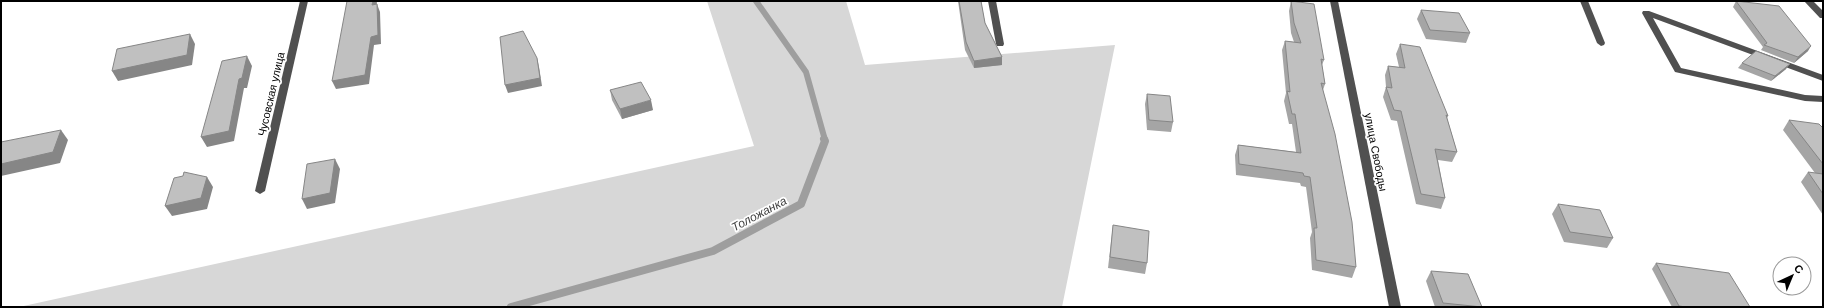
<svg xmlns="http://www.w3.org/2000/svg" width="1824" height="308" viewBox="0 0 1824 308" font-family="Helvetica,sans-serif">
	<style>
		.green { fill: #d7d7d7 }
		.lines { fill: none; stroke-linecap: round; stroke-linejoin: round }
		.stream-far1 { stroke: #9e9e9e; stroke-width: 6 }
		.stream { stroke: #9e9e9e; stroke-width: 8 }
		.minor { fill: #505050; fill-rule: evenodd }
		.wall { fill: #a5a5a5 }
		.shaded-wall { fill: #868686 }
		.building { fill: #c0c0c0; stroke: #868686 }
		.labels { text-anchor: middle; stroke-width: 3.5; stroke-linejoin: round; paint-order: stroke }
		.street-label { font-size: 11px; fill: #000; stroke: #fff }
		.water-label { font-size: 12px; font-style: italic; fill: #3f3f3f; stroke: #fff }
	</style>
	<rect width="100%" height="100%" fill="#fff"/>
	<path class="green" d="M707,1H846L865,65L1115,45L1062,307H19L754,146Z"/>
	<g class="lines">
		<path class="stream-far1" d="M756,1L806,72L825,140"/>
		<path class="stream" d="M511,307L713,251L801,204L825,141L824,139"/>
		<g class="minor">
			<path d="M300,1H308L265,191L260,194L255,191Z"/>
			<path d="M988,1H996L1004,44L1003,46H997L996,44Z"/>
			<path d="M1330,1H1338L1401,307H1389Z"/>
			<path d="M1580,1H1588L1605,43L1604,45L1601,46L1597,43Z"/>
			<path d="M1804,1H1813L1823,11V18H1820Z"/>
			<path d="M1643,11H1649L1823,75V81L1653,18L1681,68L1805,95L1823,96V102L1805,101L1675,72L1642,13Z"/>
		</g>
	</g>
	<g class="wall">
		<path d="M958,1H981L985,23L1002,57V65L974,68L965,50Z"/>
		<path d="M1291,1L1324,60L1322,65L1325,84L1323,90L1356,267L1352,278L1312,270L1310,238L1312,232L1306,187L1301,186L1300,183L1236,175L1235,155L1238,145L1296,152L1292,124H1289L1284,101L1286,93L1282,50L1285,41L1294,42L1291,33L1289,11Z"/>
		<path d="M1736,1L1808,51L1794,63L1761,50L1763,47L1733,7Z"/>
		<path d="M1421,10L1470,33L1466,43L1426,39L1417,19Z"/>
		<path d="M1400,44L1448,116L1447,118L1457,152L1452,162L1438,160L1445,198L1441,209L1416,204L1397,121L1391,120L1383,97L1386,87L1385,75L1388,66L1399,67L1396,54Z"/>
		<path d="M1742,63L1786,69L1771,81L1738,68Z"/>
		<path d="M610,90L653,110L622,119L612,100Z"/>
		<path d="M1147,94L1173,122L1171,132L1147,130L1145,104Z"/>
		<path d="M1789,120L1823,128V215L1801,182L1808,172L1815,173L1783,130Z"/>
		<path d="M1558,204L1613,238L1607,248L1564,242L1552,214Z"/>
		<path d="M1113,225L1147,263L1145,274L1108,268Z"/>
		<path d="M1656,263L1750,307H1672L1652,269Z"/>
		<path d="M1431,271L1482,307H1435L1426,281Z"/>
	</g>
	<g class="shaded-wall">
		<path d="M373,1H377L376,13L372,5Z"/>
		<path d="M377,4L380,12L381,44L374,45L369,84L336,89L332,81L371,37Z"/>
		<path d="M190,34L195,44L192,65L118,81L112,71Z"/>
		<path d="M1811,46L1808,51L1794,63L1798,57Z"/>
		<path d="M247,56L252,66L247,88H244L234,141L207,147L201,137L239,79Z"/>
		<path d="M1002,57V65L974,68V61Z"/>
		<path d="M537,58L539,67L542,86L508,93L505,85Z"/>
		<path d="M1790,64L1786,69L1771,81L1775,76Z"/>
		<path d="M651,100L653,110L622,119L620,109Z"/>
		<path d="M61,130L68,140L60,163L1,176V164Z"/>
		<path d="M335,159L340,169L335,203L307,209L302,199Z"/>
		<path d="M207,177L213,187L207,209L172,216L165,206Z"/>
	</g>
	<g class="building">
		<path d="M347,1H373L372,5L377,4L378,35L371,37L365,75L332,81Z"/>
		<path d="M959,1H981L985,23L1002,57L974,61L966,42Z"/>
		<path d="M1291,1L1314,4L1324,60L1321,59L1325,84L1321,83L1335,134L1352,222L1356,267L1316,260L1314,228H1317L1310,177L1304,176L1303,173L1239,164L1238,145L1301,153L1295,114H1292L1287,91L1290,92L1285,41L1301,43L1294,23Z"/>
		<path d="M1736,1L1779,6L1811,46L1798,57L1764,45L1767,43Z"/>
		<path d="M1421,10L1459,13L1470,33L1430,30Z"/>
		<path d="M523,31L537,58L540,78L505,85L500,37Z"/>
		<path d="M190,34L187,55L112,71L117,49Z"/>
		<path d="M1400,44L1420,47L1448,116L1446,115L1457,152L1435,149L1445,198L1421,194L1401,111L1394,110L1386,87L1392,88L1388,66L1405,68Z"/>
		<path d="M1756,51L1790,64L1775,76L1742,63Z"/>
		<path d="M247,56L242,78L239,79L229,131L201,137L222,61Z"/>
		<path d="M641,82L651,100L620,109L610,90Z"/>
		<path d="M1147,94L1170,96L1173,122L1149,120Z"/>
		<path d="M1789,120L1819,124L1823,128V164Z"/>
		<path d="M61,130L53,152L1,164V142Z"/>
		<path d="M335,159L330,193L302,199L307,164Z"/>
		<path d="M184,172L207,177L201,198L165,206L174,178L183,176Z"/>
		<path d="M1808,172L1823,174V194Z"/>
		<path d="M1558,204L1600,210L1613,238L1570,232Z"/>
		<path d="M1113,225L1149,231L1147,263L1110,257Z"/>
		<path d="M1656,263L1729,273L1750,307H1686L1679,306Z"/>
		<path d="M1431,271L1468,274L1482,307L1443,303Z"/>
	</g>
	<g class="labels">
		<g class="street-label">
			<text transform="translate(271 94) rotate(-77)" y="4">Чусовская улица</text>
			<text transform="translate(1376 152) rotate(79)" y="4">улица Свободы</text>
		</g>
		<g class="water-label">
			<text transform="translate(759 214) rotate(-28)" y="4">Толожанка</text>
		</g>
	</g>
	<rect width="1824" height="308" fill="none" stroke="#000000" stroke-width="4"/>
	<g transform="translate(1792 276) rotate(44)"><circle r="19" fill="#ffffff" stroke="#999999"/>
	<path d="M0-3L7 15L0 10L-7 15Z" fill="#000000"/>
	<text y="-6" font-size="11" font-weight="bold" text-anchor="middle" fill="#000000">С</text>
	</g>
</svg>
